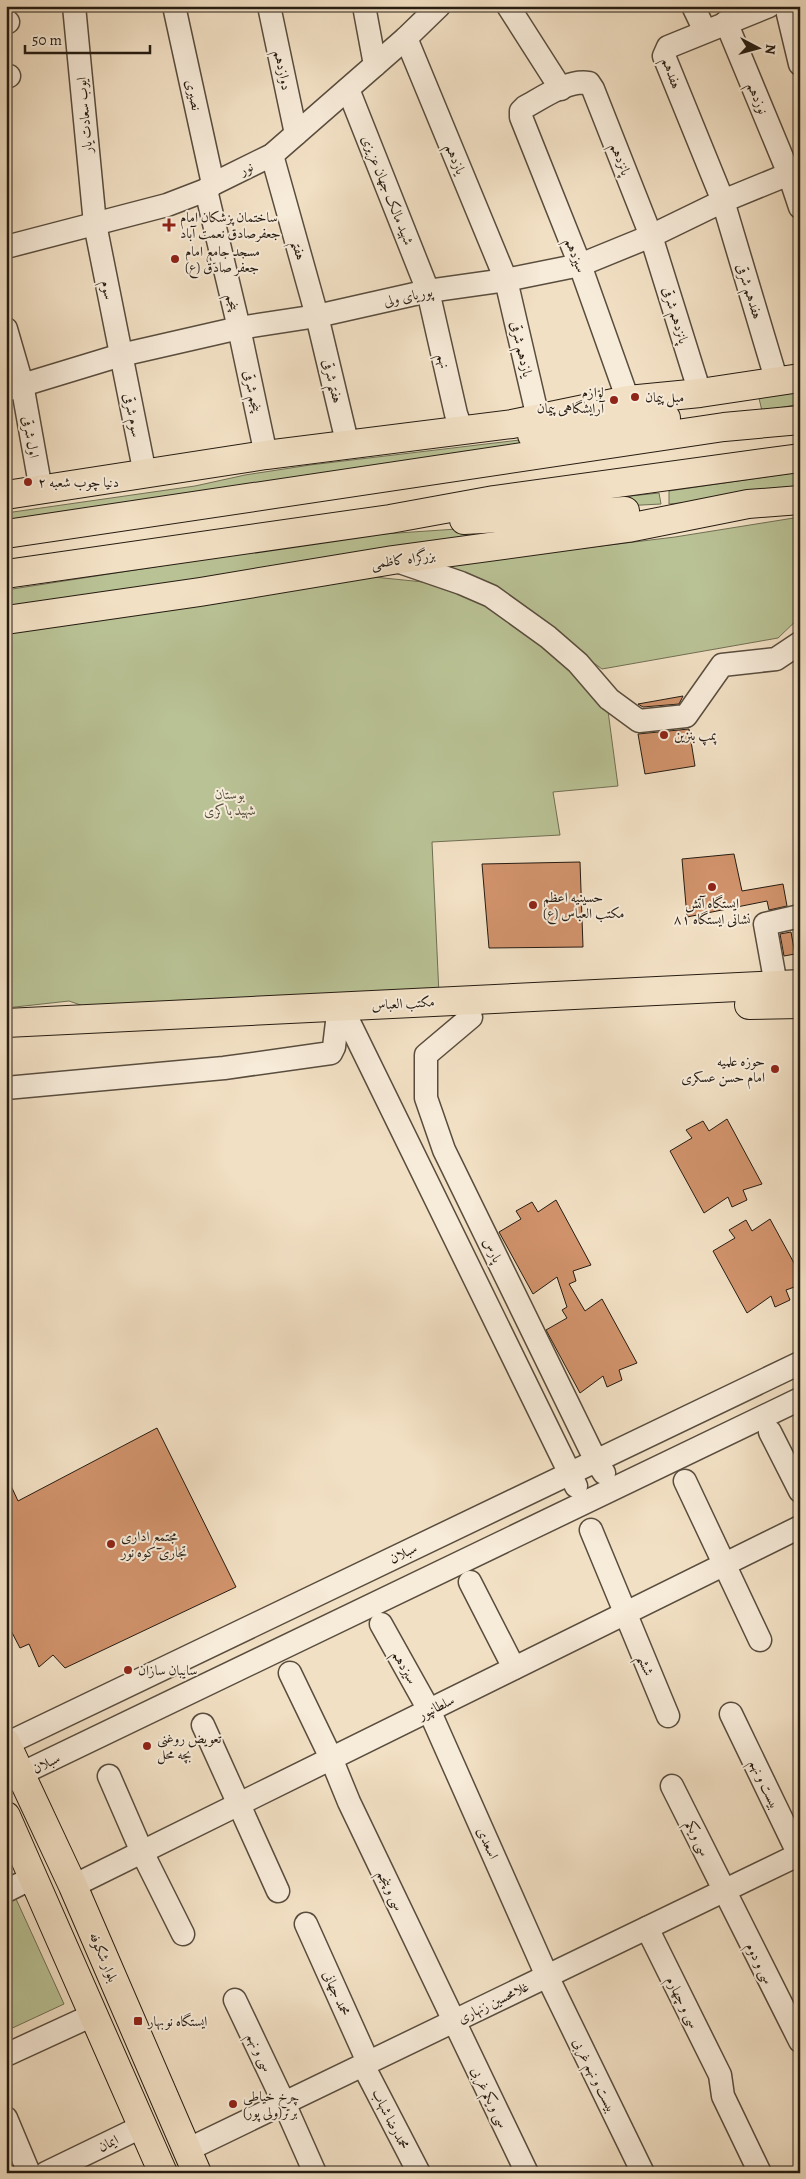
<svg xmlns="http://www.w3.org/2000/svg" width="806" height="2179" viewBox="0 0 806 2179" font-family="Alegreya,Amiri,serif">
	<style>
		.green { fill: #b9c295; stroke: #706f54 }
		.building { fill: #d1936c; stroke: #261c12 }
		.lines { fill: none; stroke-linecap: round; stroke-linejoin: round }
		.minor-casing { stroke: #594d3e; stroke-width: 25 }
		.major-casing { stroke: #261c12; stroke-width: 30 }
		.highway-casing { stroke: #261c12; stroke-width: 30 }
		.minor { stroke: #f7ebd9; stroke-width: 22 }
		.major { stroke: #f2e0c4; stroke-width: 28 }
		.highway { stroke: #f2e0c4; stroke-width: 28 }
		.poi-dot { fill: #8f2418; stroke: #f7ebd9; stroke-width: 2 }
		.labels { text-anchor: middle; stroke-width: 4; stroke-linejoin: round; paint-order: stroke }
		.street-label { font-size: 14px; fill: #261c12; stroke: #f7ebd9 }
		.poi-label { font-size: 14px; fill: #261c12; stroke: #f7ebd9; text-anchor: start }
		.park-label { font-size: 14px; font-style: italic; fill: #524e39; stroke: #f7ebd9 }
	</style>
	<rect width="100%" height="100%" fill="#f2e0c4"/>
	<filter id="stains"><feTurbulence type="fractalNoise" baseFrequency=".004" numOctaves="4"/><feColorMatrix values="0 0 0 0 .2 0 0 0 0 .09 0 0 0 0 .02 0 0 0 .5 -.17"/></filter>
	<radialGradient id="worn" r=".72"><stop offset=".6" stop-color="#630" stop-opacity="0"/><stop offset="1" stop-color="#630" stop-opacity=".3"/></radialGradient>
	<g class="green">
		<path d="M800,388V404L762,411L758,394Z"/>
		<path d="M528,439H551L6,526V513L195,486L245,475L310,465Z"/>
		<path d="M800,472V492L669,504V491Z"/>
		<path d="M659,493L661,504L584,508L594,500Z"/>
		<path d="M800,517V617L778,638L602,669L493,588L437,566L675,537Z"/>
		<path d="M589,520L6,608V590L354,536Z"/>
		<path d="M374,577L433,583L479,599L550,646L608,711L618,786L553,792L560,835L432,842L439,995L98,1011L69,1001L6,1008V631Z"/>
		<path d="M6,1877L64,2004L6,2031Z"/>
	</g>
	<g class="building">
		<path d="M683,696L679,704L643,707L638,704Z"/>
		<path d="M689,729L695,766L645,774L638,734Z"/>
		<path d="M734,854L742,891L783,884L787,906L769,910L767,901L687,917L682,859Z"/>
		<path d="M580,862L583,947L489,948L482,864Z"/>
		<path d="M791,932L795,954L784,956L780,934Z"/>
		<path d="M727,1119L762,1184L743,1190L747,1200L732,1207L728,1197L704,1213L670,1151L692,1138L686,1130L703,1121L709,1131Z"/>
		<path d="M556,1200L591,1265L573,1271L576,1281L569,1284L585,1311L602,1299L637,1363L619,1370L622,1380L607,1387L603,1376L580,1393L546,1330L567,1318L562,1310L567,1307L557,1277L533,1294L499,1232L521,1219L516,1211L532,1202L538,1212Z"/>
		<path d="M770,1219L800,1274V1285L786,1290L790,1300L775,1307L771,1296L747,1313L713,1251L735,1238L729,1230L746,1220L752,1231Z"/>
		<path d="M157,1428L236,1587L65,1668L53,1655L39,1667L29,1644L20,1648L6,1621V1475L18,1501Z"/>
	</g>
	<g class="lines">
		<g class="minor-casing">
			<g id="minor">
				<path d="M74,6L95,224L145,474"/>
				<path d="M174,6L213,184"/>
				<path d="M269,6L296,134"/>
				<path d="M364,6L375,65"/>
				<path d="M508,6L561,89"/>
				<path d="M693,6L705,31"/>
				<path d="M769,6L668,47L664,56L723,201L777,382"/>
				<path d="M788,14L800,64"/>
				<path d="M6,22H8"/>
				<path d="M726,22L789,174L800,207"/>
				<path d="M406,38L506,280L538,418"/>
				<path d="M6,76H9"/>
				<path d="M348,89L428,291L456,414L462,431"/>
				<path d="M272,155L317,316L348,446"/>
				<path d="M206,190L239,328L266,455"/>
				<path d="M6,247L167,205L206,190L213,184L272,155L406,38L439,6"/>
				<path d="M6,329L22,384L41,490"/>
				<path d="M6,390L121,355L239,328L317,316L428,291L506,280L580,265L651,236L723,201L789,174L800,172"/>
				<path d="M628,400L580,265L521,117V111L525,107C542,98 568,79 589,83L593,89L651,236L700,393"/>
				<path d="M394,560L461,583L491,596L548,637L578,663L609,699L639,721L686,716L722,665L776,659L800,643"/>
				<path d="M776,985L765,924L800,916"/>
				<path d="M347,1006L349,1022L576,1486"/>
				<path d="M471,1017L426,1055V1098L444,1150L596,1461L604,1473"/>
				<path d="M6,1088L224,1068L331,1053L334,1047L337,1022"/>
				<path d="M770,1432L800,1491"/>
				<path d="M685,1481L760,1640"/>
				<path d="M591,1530L668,1716"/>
				<path d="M470,1582L514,1668"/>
				<path d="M381,1624L429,1710L547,1976L643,2173"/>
				<path d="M290,1673L331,1758L349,1802L527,2173"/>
				<path d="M731,1714L800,1857"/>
				<path d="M203,1725L278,1891"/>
				<path d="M6,1744L800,1363"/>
				<path d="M109,1776L142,1852L183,1934"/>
				<path d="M6,1781L800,1399"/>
				<path d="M672,1786L800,2041"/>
				<path d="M73,1886L800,1527"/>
				<path d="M6,1891L34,1877"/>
				<path d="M306,1924L368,2062"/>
				<path d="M647,1928L720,2075L723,2096L760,2173"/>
				<path d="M235,2000L284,2103L315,2173"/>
				<path d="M6,2055L95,2014"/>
				<path d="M363,2065L419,2173"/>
				<path d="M6,2118L29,2173"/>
				<path d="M187,2150L800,1854"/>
				<path d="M46,2173L143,2126"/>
			</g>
		</g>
		<g class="major-casing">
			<g id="major">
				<path d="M749,1005L800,1004"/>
				<path d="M6,1023L800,984"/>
				<path d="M6,1743L73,1886L197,2173"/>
				<path d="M6,1816L163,2173"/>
			</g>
		</g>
		<g class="highway-casing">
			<g id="highway">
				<path d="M532,435L666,418"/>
				<path d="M6,495L266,455L512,424L628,400L700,393L800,378"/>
				<path d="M464,520L625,511"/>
				<path d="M6,534L724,427L800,420"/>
				<path d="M6,574L390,519L494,500L800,458"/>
				<path d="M6,620L200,592L393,560L628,528L748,504L800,500"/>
			</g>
		</g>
		<use href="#minor" class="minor"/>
		<use href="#major" class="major"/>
		<use href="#highway" class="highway"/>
	</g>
	<g class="poi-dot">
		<path d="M166.5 217.5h5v5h5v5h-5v5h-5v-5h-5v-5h5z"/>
		<circle cx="175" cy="259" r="5"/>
		<circle cx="635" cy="397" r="5"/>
		<circle cx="614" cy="400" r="5"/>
		<circle cx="28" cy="482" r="5"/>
		<circle cx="664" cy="735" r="5"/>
		<circle cx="712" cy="887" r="5"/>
		<circle cx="533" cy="905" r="5"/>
		<circle cx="775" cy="1069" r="5"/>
		<circle cx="111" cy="1544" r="5"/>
		<circle cx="128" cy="1670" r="5"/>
		<circle cx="147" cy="1746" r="5"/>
		<rect x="133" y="2016" width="10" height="10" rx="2.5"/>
		<circle cx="233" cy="2104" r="5"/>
	</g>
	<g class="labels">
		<g class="street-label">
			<text transform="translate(283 70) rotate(78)" y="5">دوازدهم</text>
			<text transform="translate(672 73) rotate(71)" y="5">هفدهم</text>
			<text transform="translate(194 95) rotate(78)" y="5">نصیری</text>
			<text transform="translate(758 98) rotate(67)" y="5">نوزدهم</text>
			<text transform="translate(84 115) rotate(-95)" y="5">ایوب سعادت یار</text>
			<text transform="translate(456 159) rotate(68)" y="5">یازدهم</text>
			<text transform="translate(621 159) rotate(69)" y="5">پانزدهم</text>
			<text transform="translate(246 168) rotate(-26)" y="5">نور</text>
			<text transform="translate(388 190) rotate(68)" y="5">شهید مالک جهان عزیزی</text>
			<text transform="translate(299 250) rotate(74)" y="5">هفتم</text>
			<text transform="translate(576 255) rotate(69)" y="5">سیزدهم</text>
			<text transform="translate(108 290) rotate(79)" y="5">سوم</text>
			<text transform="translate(750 291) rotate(73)" y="5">هفدهم شرقی</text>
			<text transform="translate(408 296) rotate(-12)" y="5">پوریای ولی</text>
			<text transform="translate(233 302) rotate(76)" y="5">پنجم</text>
			<text transform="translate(676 315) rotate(73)" y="5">پانزدهم شرقی</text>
			<text transform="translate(522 349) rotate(77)" y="5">یازدهم شرقی</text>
			<text transform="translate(444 361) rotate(77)" y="5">نهم</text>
			<text transform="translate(333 381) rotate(76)" y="5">هفتم شرقی</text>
			<text transform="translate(253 391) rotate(78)" y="5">پنجم شرقی</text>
			<text transform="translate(133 415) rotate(79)" y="5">سوم شرقی</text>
			<text transform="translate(31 437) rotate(80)" y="5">اول شرقی</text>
			<text transform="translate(403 559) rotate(-8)" y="5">بزرگراه کاظمی</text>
			<text transform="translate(403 1003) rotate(-3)" y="5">مکتب العباس</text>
			<text transform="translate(493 1250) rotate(64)" y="5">پارس</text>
			<text transform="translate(403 1553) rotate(-26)" y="5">سبلان</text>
			<text transform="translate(646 1665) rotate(67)" y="5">ششم</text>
			<text transform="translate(405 1667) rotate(61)" y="5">سیزدهم</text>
			<text transform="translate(436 1707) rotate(-26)" y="5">سلطانپور</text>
			<text transform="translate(46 1763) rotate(-26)" y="5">سبلان</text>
			<text transform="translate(765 1784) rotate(65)" y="5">بیست و نهم</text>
			<text transform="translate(698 1838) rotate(64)" y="5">سی ویکم</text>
			<text transform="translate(488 1843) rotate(66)" y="5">اسعدی</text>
			<text transform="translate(391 1890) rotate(64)" y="5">سی و پنجم</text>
			<text transform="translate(104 1957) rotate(67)" y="5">بلوار شکوفه</text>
			<text transform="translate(760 1963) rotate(63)" y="5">سی و دوم</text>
			<text transform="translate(337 1993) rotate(66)" y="5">محمد جهانی</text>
			<text transform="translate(493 2002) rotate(-26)" y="5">غلامحسین زنهاری</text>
			<text transform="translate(683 2002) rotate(63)" y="5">سی و چهارم</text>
			<text transform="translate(260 2052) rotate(64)" y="5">سی و نهم</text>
			<text transform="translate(595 2075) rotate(64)" y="5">بیست و نهم غربی</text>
			<text transform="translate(490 2097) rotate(64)" y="5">سی و یکم غربی</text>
			<text transform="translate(391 2119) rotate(63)" y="5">محمدرضا شهاب</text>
			<text transform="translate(108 2143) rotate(-26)" y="5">ایمان</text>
		</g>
		<g class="poi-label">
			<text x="180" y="222">ساختمان پزشکان امام<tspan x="180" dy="16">جعفرصادق نعمت آباد</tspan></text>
			<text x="185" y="256">مسجد جامع امام<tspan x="185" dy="16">جعفر صادق (ع)</tspan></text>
			<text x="604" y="397" text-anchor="end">لوازم<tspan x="604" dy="16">آرایشگاهی پیمان</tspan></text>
			<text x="645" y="402">مبل پیمان</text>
			<text x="38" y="487">دنیا چوب شعبه ۲</text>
			<text x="674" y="740">پمپ بنزین</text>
			<text x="543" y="902">حسینیه اعظم<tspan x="543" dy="16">مکتب العباس (ع)</tspan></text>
			<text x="712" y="908" text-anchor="middle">ایستگاه آتش<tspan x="712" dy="16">نشانی ایستگاه ۸۱</tspan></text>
			<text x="765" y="1066" text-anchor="end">حوزه علمیه<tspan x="765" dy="16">امام حسن عسکری</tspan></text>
			<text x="121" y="1541">مجتمع اداری<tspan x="121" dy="16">تجاری کوه نور</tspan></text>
			<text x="138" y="1675">سایبان سازان</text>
			<text x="157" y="1743">تعویض روغنی<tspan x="157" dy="16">بچه محل</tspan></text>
			<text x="148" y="2026">ایستگاه نوبهار</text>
			<text x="243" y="2101">چرخ خیاطی<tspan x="243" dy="16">برتر(ولی پور)</tspan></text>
		</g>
		<g class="park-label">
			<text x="230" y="799">بوستان<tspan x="230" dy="16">شهید باکری</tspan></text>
		</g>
	</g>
	<rect width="806" height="2179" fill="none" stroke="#f2e0c4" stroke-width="25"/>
	<rect x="8" y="8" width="791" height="2164" fill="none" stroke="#261c12" stroke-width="2.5"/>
	<rect x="12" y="12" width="781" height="2154" fill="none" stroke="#261c12"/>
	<g transform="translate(758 48) rotate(96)" stroke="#f7ebd9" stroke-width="4" paint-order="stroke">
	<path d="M0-4L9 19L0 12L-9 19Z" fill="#261c12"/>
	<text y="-8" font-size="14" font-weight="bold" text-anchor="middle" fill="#261c12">N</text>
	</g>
	<path d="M25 45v8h125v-8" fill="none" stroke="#261c12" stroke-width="2.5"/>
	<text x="32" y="45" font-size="15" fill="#261c12" stroke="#f7ebd9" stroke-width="4" paint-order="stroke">50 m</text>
	<rect width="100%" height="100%" filter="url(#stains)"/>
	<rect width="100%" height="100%" fill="url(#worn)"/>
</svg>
